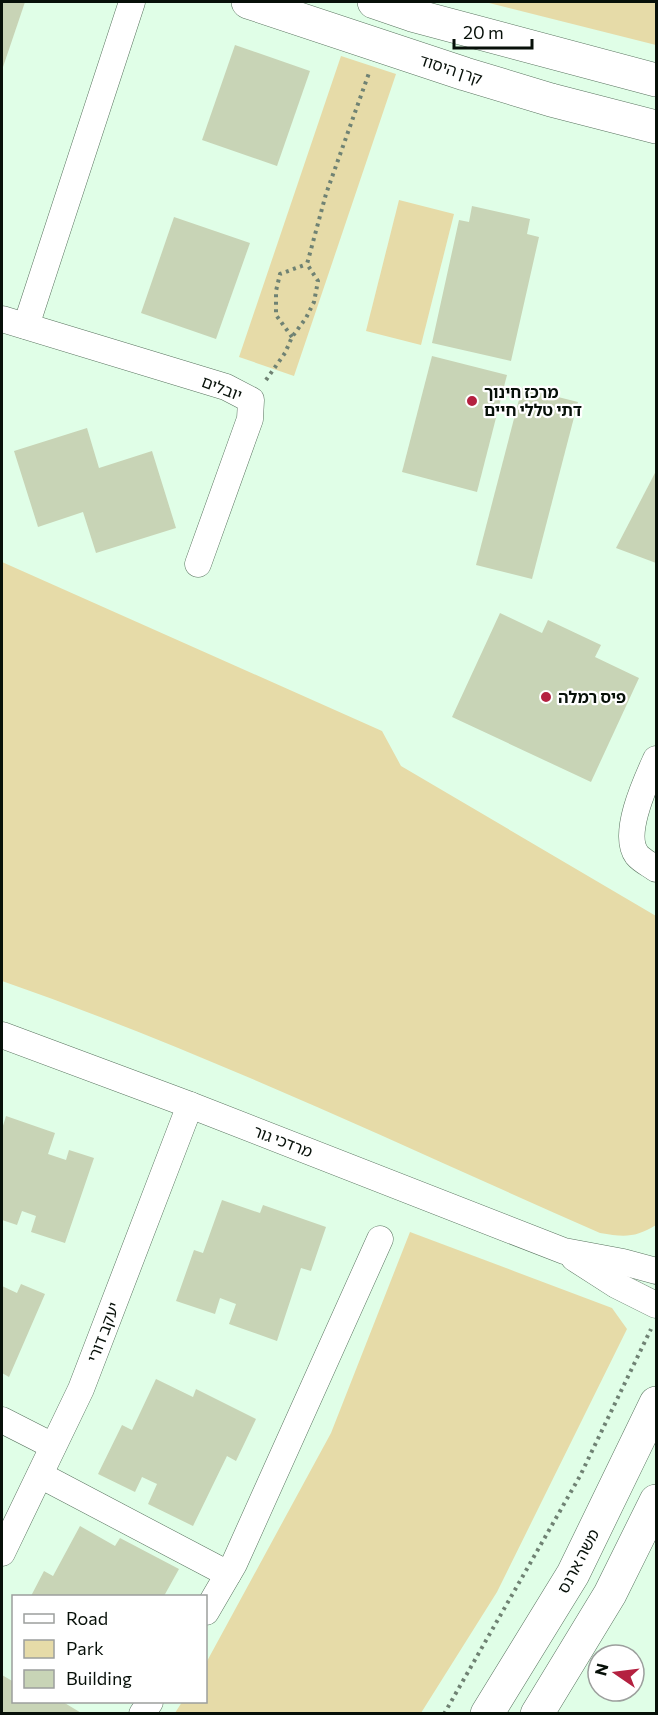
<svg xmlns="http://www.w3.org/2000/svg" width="658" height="1715" viewBox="0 0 658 1715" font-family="Commissioner,'Noto Sans Hebrew',sans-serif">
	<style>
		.green { fill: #e6dba8 }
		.building { fill: #c8d4b6 }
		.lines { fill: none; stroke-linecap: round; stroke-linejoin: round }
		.minor-casing { stroke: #59735f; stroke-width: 27 }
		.major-casing { stroke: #59735f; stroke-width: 34 }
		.path { stroke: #6f8273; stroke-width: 4; stroke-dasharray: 3 4.5; stroke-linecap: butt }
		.minor { stroke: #fff; stroke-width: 26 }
		.major { stroke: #fff; stroke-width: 33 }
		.poi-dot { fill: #b42140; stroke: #fff; stroke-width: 2 }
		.labels { text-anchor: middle; stroke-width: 4.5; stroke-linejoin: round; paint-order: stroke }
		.street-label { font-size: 16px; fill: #071009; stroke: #fff }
		.poi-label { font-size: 16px; font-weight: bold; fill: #071009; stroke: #fff; text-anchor: start }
	</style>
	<rect width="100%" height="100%" fill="#e0fee7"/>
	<g class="green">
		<path d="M485,2H656V45Z"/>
		<path d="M341,56L396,74L294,376L239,357Z"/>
		<path d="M399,200L454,214L421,345L366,331Z"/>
		<path d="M2,562L382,731L401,766L656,916V1225C635,1238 624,1237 600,1233C402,1146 206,1052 2,981Z"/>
		<path d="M410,1232L612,1308L627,1329L497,1592L421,1713H175L182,1702H206V1663L331,1433Z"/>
	</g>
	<g class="building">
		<path d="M2,2H25L2,70Z"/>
		<path d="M235,45L310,71L277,166L202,140Z"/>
		<path d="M472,206L530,219L527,234L539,237L511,361L432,343L459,220L469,222Z"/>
		<path d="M174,217L250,243L216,339L141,313Z"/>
		<path d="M432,356L507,375L477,492L402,472Z"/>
		<path d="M522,388L578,402L532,579L476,565Z"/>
		<path d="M87,428L99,468L152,451L176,528L96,553L83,512L38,527L14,451Z"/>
		<path d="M656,471V563L616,548Z"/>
		<path d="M500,613L542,633L548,620L601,645L595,657L639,678L591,782L452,717Z"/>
		<path d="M6,1116L55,1133L48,1154L66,1160L69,1150L94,1158L65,1243L31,1232L36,1216L22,1211L17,1225L2,1220V1129Z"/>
		<path d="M222,1200L260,1213L263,1205L326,1227L311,1271L301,1268L277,1341L229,1324L236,1304L220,1298L215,1314L176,1301L194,1250L203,1253Z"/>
		<path d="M21,1284L45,1294L9,1377L2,1373V1286L17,1293Z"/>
		<path d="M156,1379L193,1397L196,1389L256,1419L236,1461L227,1456L193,1526L148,1504L157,1484L142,1477L135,1492L98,1474L122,1425L132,1430Z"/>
		<path d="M80,1526L115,1546L120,1538L179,1569L164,1596H31L44,1571L53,1576Z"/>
		<path d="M2,1675L14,1682V1702H63L83,1714H2Z"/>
	</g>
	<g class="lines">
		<g class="minor-casing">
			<g id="minor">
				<path d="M2,319L226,387L251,400L250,419L198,564"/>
				<path d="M26,326L132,2"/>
				<path d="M656,759C647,779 621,834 637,855C642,861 651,865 656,869"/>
				<path d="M2,1035L190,1105L564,1251L623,1262L656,1271"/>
				<path d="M574,1258L616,1285L656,1305"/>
				<path d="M2,1420L53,1446"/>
				<path d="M40,1475L228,1574"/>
				<path d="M2,1553L81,1389L190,1105"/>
				<path d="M206,1612L234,1564L380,1239"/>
				<path d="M142,1714L150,1702"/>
			</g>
		</g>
		<g class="major-casing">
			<g id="major">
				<path d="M248,2L465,74L551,100L656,127"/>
				<path d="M374,2L412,15L656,80"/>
				<path d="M487,1714L573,1574L656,1403"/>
				<path d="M537,1714L610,1594L656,1501"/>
			</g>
		</g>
		<g class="path">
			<path d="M292,337L276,315V291L280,274L307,264"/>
			<path d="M266,380L285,353L292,337L306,318L314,302L318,281L307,264L326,194L369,73"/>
			<path d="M444,1714L580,1476L651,1329"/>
		</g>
		<use href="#minor" class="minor"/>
		<use href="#major" class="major"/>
	</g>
	<g class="poi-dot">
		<circle cx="472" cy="401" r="6"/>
		<circle cx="546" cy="697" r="6"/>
	</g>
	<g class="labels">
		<g class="street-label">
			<text transform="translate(451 69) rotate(18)" y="6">קרן היסוד</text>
			<text transform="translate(222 388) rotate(21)" y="6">יובלים</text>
			<text transform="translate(283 1141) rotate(21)" y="6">מרדכי גור</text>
			<text transform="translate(103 1332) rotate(-69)" y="6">יעקב דורי</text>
			<text transform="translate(578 1561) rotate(-62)" y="6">משה ארנס</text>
		</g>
		<g class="poi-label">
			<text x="484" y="398">מרכז חינוך<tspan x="484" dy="18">דתי טללי חיים</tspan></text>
			<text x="558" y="703">פיס רמלה</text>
		</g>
	</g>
	<rect width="658" height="1715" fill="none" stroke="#071009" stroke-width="6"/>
	<rect x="12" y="1595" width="195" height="108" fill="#ffffff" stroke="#9c9f9d" stroke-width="1.5"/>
	<rect x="24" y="1614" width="30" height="9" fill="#ffffff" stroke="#9c9f9d" stroke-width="1.5"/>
	<text x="66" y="1625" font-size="18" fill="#071009">Road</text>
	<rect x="24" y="1640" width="30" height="18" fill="#e6dba8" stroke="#9c9f9d" stroke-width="1.5"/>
	<text x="66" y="1655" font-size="18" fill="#071009">Park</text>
	<rect x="24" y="1670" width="30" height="18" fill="#c8d4b6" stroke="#9c9f9d" stroke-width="1.5"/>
	<text x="66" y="1685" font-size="18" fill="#071009">Building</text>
	<g transform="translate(616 1673) rotate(284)"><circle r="28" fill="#ffffff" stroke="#9c9f9d" stroke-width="1.5"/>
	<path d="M0-4.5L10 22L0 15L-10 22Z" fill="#b42140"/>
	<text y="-9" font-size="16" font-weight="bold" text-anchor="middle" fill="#071009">N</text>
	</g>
	<path d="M454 39v9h78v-9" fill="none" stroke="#071009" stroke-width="3"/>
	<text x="463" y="39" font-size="18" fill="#071009" stroke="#ffffff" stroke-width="4.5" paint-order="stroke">20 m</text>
</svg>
